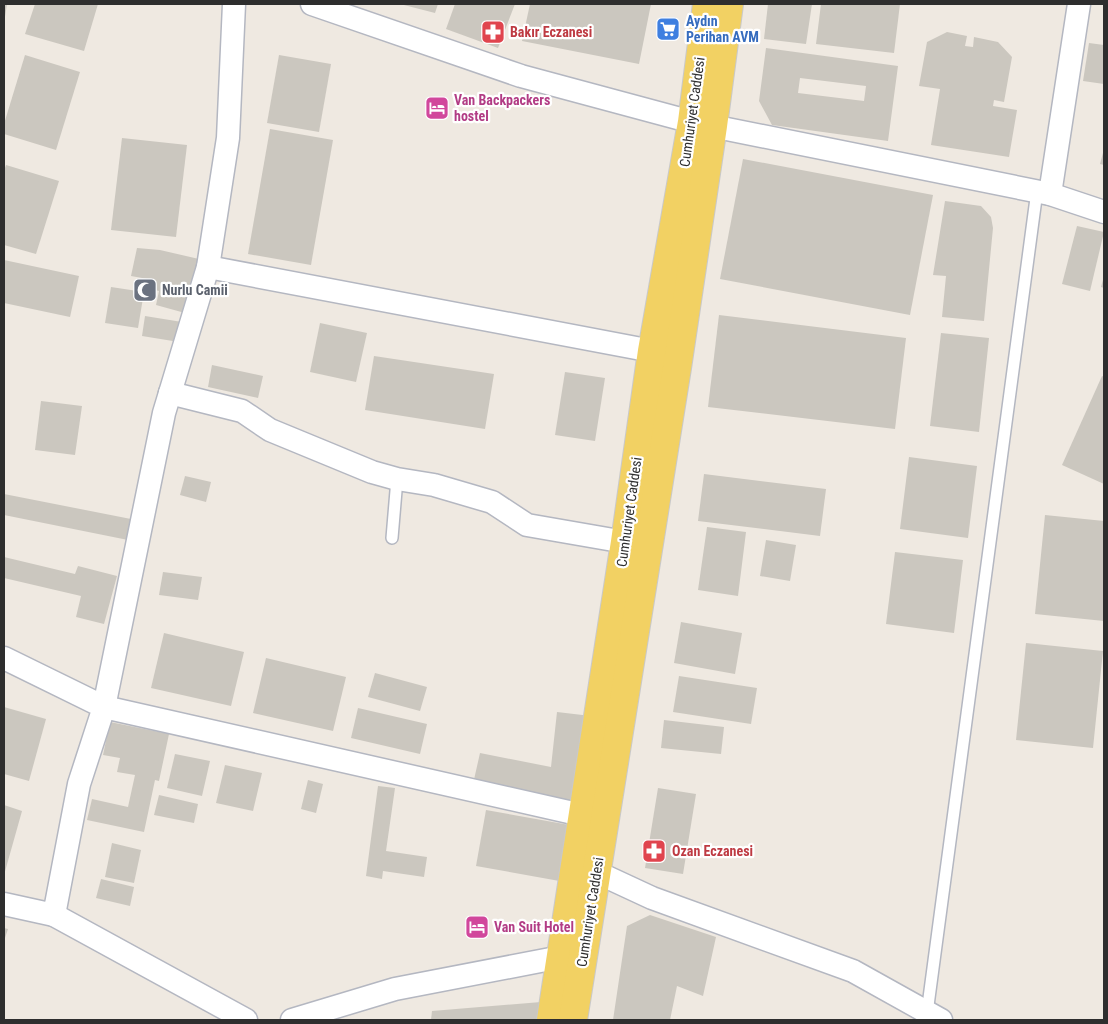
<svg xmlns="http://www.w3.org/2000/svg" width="1108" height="1024" viewBox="0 0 1108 1024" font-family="'Roboto Condensed',sans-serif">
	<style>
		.building { fill: #cbc7bf; fill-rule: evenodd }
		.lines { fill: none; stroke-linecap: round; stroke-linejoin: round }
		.service-casing { stroke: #b4b7c1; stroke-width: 14 }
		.minor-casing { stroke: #b4b7c1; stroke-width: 25 }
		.primary-casing { stroke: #c9c9c9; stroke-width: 30 }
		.service { stroke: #fff; stroke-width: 11 }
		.minor { stroke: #fff; stroke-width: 22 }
		.primary { stroke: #f2d163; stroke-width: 28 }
		.labels { text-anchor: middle; stroke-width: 4.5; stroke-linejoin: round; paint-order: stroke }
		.shop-label { font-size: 14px; font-weight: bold; fill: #366cbe; stroke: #fff; text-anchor: start }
		.health-label { font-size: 14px; font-weight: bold; fill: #be3a42; stroke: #fff; text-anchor: start }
		.hotel-label { font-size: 14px; font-weight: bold; fill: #b23c85; stroke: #fff; text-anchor: start }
		.street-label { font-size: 14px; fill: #2e2e2e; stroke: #fff }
		.worship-label { font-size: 14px; font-weight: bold; fill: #5b616d; stroke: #fff; text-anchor: start }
	</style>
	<rect width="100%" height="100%" fill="#efe9e1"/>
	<g class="building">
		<path d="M4,4H7L5,17H4Z"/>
		<path d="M35,4H98L84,51L25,34Z"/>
		<path d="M400,4H438L435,13Z"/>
		<path d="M455,4H515L498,48L446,29Z"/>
		<path d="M530,4H651L639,64L522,41Z"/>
		<path d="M768,4H812L806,44L764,39Z"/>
		<path d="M821,4H900L894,53L816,44Z"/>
		<path d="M947,32L967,36L965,46L973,47L974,37L998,42L1012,57L1004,102L994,100L993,106L1017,110L1009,157L931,145L940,89L919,86L927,42Z"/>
		<path d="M1089,43L1104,45V84L1083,81Z"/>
		<path d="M766,48L898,66L888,141L772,125L759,101ZM800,78L866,86L864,101L798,93Z"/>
		<path d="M25,55L80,72L56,150L4,134V124Z"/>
		<path d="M279,55L331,64L319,132L267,123Z"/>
		<path d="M270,129L333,140L311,265L248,254Z"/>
		<path d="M122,138L187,145L176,237L111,230Z"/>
		<path d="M1104,149V165L1100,164Z"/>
		<path d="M743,159L933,195L910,315L720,279Z"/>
		<path d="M6,165L59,181L36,254L4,245V171Z"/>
		<path d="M945,201L981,206L991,217L993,228L984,321L942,317L946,276L933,275Z"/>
		<path d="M1077,226L1104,232L1090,291L1062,284Z"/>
		<path d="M137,248L160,250L199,259L185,313L156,305L159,291L151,289L153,280L131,276Z"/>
		<path d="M4,260L79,276L70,317L4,303Z"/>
		<path d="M1104,276V288L1101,287Z"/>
		<path d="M111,287L144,292L138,328L105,323Z"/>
		<path d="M719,315L906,338L895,429L708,407Z"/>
		<path d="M145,316L182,322L179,342L142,336Z"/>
		<path d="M320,323L367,333L356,382L310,372Z"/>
		<path d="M941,333L989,338L979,432L930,426Z"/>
		<path d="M374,356L494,374L485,429L365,410Z"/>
		<path d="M212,365L263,376L258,398L208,387Z"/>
		<path d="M565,372L605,378L595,441L555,435Z"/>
		<path d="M1102,376L1104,377V484L1062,465Z"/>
		<path d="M41,401L82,406L75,455L35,450Z"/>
		<path d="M909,457L977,466L968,538L900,529Z"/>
		<path d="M704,474L826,489L820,536L698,521Z"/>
		<path d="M185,476L211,482L206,502L180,495Z"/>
		<path d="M4,494L131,519L128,540L4,515Z"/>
		<path d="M1045,515L1104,521V621L1035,614Z"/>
		<path d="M707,527L746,532L738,596L698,590Z"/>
		<path d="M766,540L796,545L790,581L760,576Z"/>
		<path d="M895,552L963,560L954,633L886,624Z"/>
		<path d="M4,557L75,574L78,566L117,576L104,624L76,617L81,596L4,578Z"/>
		<path d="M163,572L202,577L198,600L159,595Z"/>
		<path d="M681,622L742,633L735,674L674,663Z"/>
		<path d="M164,633L244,652L231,706L151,688Z"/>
		<path d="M1026,643L1103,651L1093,748L1016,740Z"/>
		<path d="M266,658L346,677L333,731L253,713Z"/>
		<path d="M375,673L427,687L420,711L368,697Z"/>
		<path d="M679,676L757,688L751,724L673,712Z"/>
		<path d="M4,707L46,719L29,781L4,774Z"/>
		<path d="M358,708L427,724L420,754L351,738Z"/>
		<path d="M557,712L591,716L577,806L473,784L480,753L551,767Z"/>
		<path d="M664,720L724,727L721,754L661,748Z"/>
		<path d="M110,722L169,734L159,781L155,780L144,832L87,820L92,799L128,807L135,775L117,772L120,758L103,755Z"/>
		<path d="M175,754L210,761L202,796L167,788Z"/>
		<path d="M225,765L262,773L253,811L216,803Z"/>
		<path d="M308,780L323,784L316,813L301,809Z"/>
		<path d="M378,786L395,788L386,851L427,857L424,877L383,871L382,879L366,876Z"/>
		<path d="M658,788L696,794L683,874L645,868Z"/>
		<path d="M159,795L198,804L194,823L154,815Z"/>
		<path d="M4,805L22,811L4,875Z"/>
		<path d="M486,810L575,826L565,882L476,866Z"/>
		<path d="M112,843L141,850L134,883L105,877Z"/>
		<path d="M101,879L134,887L130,906L96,898Z"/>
		<path d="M650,915L716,937L703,996L677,986L670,1020H613L627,926Z"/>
		<path d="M4,928L8,929L4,941Z"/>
		<path d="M541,1002L538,1020H431L432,1011Z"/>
	</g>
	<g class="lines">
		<g class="service-casing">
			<g id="service">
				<path d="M392,538L397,479"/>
				<path d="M927,1013L1037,191"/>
			</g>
		</g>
		<g class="minor-casing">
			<g id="minor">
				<path d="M234,4L228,138L208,267L164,413L104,707L582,815"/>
				<path d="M312,4L521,76L692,122L1050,194L1104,212"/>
				<path d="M1050,194L1079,4"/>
				<path d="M208,267L652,351"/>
				<path d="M170,393L242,411L270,430L372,472L397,479L434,485L492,502L527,525L625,542"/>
				<path d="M4,658L104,707L79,784L54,915L4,904"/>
				<path d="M596,872L652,898L853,971L941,1020"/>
				<path d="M54,915L246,1020"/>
				<path d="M292,1020L395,989L561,957"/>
			</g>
		</g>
		<g class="primary-casing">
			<g id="primary">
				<path d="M551,1020L625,542L652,351L692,122L707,4"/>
				<path d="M573,1020L677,368L713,126L729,4"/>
			</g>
		</g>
		<use href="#service" class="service"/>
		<use href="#minor" class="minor"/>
		<use href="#primary" class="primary"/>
	</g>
	<defs>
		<g id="supermarket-square" transform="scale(1.25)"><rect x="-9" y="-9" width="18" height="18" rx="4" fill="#3f7fe0" stroke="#fff"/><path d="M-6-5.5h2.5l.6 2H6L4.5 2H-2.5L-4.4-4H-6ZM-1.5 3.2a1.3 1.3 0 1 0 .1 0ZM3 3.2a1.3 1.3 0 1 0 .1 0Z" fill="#fff"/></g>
		<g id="pharmacy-square" transform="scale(1.25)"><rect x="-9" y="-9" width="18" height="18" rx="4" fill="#e0444e" stroke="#fff"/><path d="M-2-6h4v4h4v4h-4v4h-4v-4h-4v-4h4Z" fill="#fff"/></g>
		<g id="hotel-square" transform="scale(1.25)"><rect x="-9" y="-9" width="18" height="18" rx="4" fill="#d1479c" stroke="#fff"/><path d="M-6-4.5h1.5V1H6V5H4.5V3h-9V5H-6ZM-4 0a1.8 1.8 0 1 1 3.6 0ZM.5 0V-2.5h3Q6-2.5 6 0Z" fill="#fff"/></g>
		<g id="mosque-square" transform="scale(1.25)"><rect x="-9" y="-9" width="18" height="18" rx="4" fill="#6b7280" stroke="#fff"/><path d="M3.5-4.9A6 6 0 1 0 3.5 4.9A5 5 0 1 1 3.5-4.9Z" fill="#fff"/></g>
	</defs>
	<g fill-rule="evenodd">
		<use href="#supermarket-square" x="668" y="29"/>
		<use href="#pharmacy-square" x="493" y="32"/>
		<use href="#hotel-square" x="437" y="108"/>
		<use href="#mosque-square" x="145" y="290"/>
		<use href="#pharmacy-square" x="654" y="851"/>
		<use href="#hotel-square" x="477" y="927"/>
	</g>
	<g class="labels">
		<g class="shop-label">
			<text x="686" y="26">Aydın<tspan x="686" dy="16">Perihan AVM</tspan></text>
		</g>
		<g class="health-label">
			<text x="510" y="37">Bakır Eczanesi</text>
			<text x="672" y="856">Ozan Eczanesi</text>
		</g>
		<g class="hotel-label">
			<text x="454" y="105">Van Backpackers<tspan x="454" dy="16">hostel</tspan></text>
			<text x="494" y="932">Van Suit Hotel</text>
		</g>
		<g class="street-label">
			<text transform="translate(692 112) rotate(-82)" y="5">Cumhuriyet Caddesi</text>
			<text transform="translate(629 512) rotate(-82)" y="5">Cumhuriyet Caddesi</text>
			<text transform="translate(590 912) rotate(-81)" y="5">Cumhuriyet Caddesi</text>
		</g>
		<g class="worship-label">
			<text x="162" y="295">Nurlu Camii</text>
		</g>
	</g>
	<rect width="1108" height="1024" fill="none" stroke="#2e2e2e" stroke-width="10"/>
</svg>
